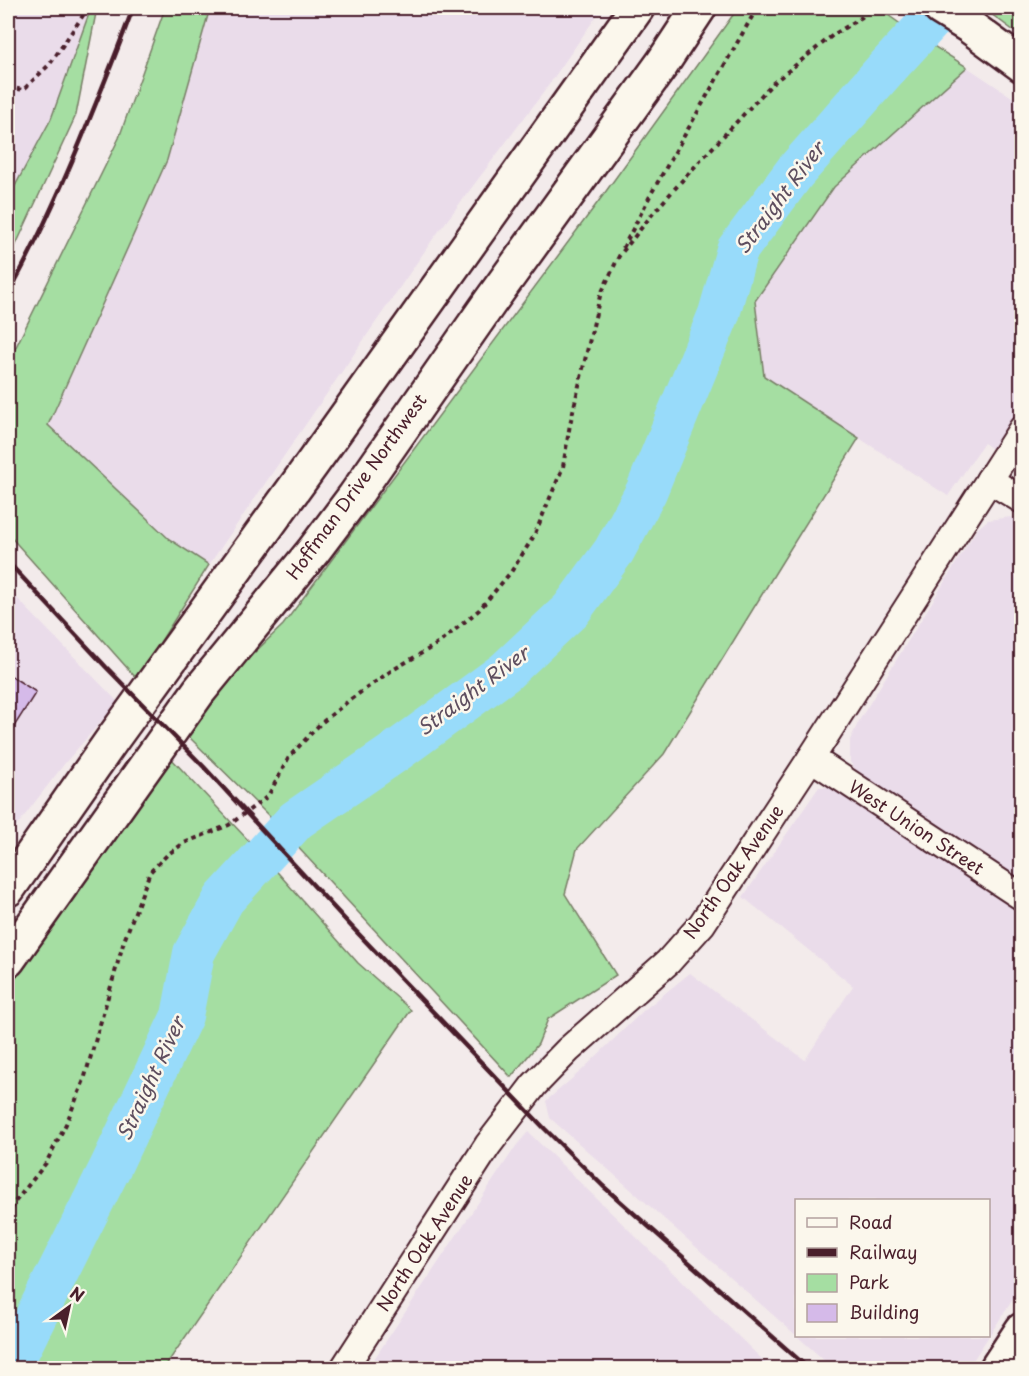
<svg xmlns="http://www.w3.org/2000/svg" width="1029" height="1376" viewBox="0 0 1029 1376" font-family="'Playpen Sans',sans-serif">
	<style>
		.built { fill: #eadcea; fill-rule: evenodd }
		.green { fill: #a5dea2; stroke: #787e66; stroke-width: 1.5 }
		.lines { fill: none; stroke-linecap: round; stroke-linejoin: round }
		.river { stroke: #98dbfa; stroke-width: 42 }
		.building { fill: #d5bae9; stroke: #4a1f2b; stroke-width: 1.5; filter: url(#shadow) }
		.minor-casing { stroke: #4a1f2b; stroke-width: 30 }
		.tertiary-casing { stroke: #4a1f2b; stroke-width: 38 }
		.secondary-casing { stroke: #4a1f2b; stroke-width: 38 }
		.path { stroke: #4a1f2b; stroke-width: 4; stroke-dasharray: 4.5 4.5; stroke-linecap: butt }
		.minor { stroke: #fbf7ec; stroke-width: 26 }
		.tertiary { stroke: #fbf7ec; stroke-width: 33 }
		.secondary { stroke: #fbf7ec; stroke-width: 33 }
		.rail { stroke: #4a1f2b; stroke-width: 4.5 }
		.labels { text-anchor: middle; stroke-width: 5; stroke-linejoin: round; paint-order: stroke }
		.street-label { font-size: 18px; fill: #4a1f2b; stroke: #fbf7ec }
		.water-label { font-size: 20px; font-style: italic; fill: #5e4e5f; stroke: #fbf7ec }
	</style>
	<defs>
		<filter id="shadow"><feDropShadow dx="-5.5" dy="5.5" stdDeviation="0" flood-color="#0004"/></filter>
	</defs>
	<rect width="100%" height="100%" fill="#f3ebeb"/>
	<filter id="ink" filterUnits="userSpaceOnUse"><feTurbulence type="fractalNoise" baseFrequency=".0167" numOctaves="2"/><feDisplacementMap in="SourceGraphic" scale="12" xChannelSelector="R" yChannelSelector="G"/><feConvolveMatrix kernelMatrix="1 2 1 2 8 2 1 2 1" color-interpolation-filters="sRGB"/></filter>
	<g filter="url(#ink)">
		<g class="built">
			<path d="M8,8H91L51,119L8,199Z"/>
			<path d="M210,8H602L546,89L433,239L209,565L169,539L48,426L167,160Z"/>
			<path d="M967,67L1021,103V468L984,443L948,496L764,376L755,301L834,187Z"/>
			<path d="M1011,517L1021,524V882L859,775L850,762V740L860,719L977,529L988,520Z"/>
			<path d="M8,589L118,702L65,763L8,837Z"/>
			<path d="M819,787H832L1021,911V1287L968,1368H833L550,1118L546,1101L582,1070L643,1011L690,973L805,1060L853,986L743,897ZM796,1200H988V1336H796Z"/>
			<path d="M528,1132L771,1368H368L516,1146Z"/>
		</g>
		<g class="green">
			<path d="M91,8H97L76,115L8,262V199L51,119Z"/>
			<path d="M165,8H210L167,160L48,425L169,539L209,565L137,679L8,534V363L119,138Z"/>
			<path d="M738,8H878L916,35L967,67L834,187L755,301L764,376L859,438L777,570L664,754L577,849L565,894L616,975L548,1019L538,1044L511,1077L268,815L185,733L231,675L283,625L604,194Z"/>
			<path d="M983,8H1021V36Z"/>
			<path d="M168,755L263,856L358,963L411,1010L164,1368H8V989L70,902Z"/>
		</g>
		<g class="lines">
			<path class="river" d="M10,1368L110,1168L182,1016L194,953L224,899L296,820L394,753L505,672L571,610L614,551L646,492L719,314L737,250L795,172L884,71L942,8"/>
		</g>
		<path class="building" d="M8,674L36,692L8,736Z"/>
		<g class="lines">
			<g class="minor-casing">
				<g id="minor">
					<path d="M989,480L1022,500"/>
					<path d="M811,758L1022,897"/>
					<path d="M344,1368L488,1145L534,1085L568,1050L668,962L702,924L811,758L1022,429"/>
				</g>
			</g>
			<g class="tertiary-casing">
				<g id="tertiary">
					<path d="M940,8L969,26L1022,65"/>
					<path d="M997,1368L1022,1330"/>
				</g>
			</g>
			<g class="secondary-casing">
				<g id="secondary">
					<path d="M8,889L114,737L312,464L637,8"/>
					<path d="M8,960L199,691L314,550L354,497L490,302L662,64L699,8"/>
				</g>
			</g>
			<g class="path">
				<path d="M8,87L23,90L50,64L88,8"/>
				<path d="M623,248L651,194L757,8"/>
				<path d="M8,1218L15,1202L46,1163L66,1124L84,1080L124,941L150,872L167,855L184,843L229,825L268,796L289,757L320,724L351,699L391,671L439,643L479,610L511,572L534,536L563,467L570,424L600,296L619,256L655,211L687,175L772,84L833,35L862,17L870,8"/>
			</g>
			<use href="#minor" class="minor"/>
			<use href="#tertiary" class="tertiary"/>
			<use href="#secondary" class="secondary"/>
			<g class="rail">
				<path d="M8,294C36,245 59,193 81,140C99,96 117,52 133,8"/>
				<path d="M8,562L106,667L204,767L351,926L545,1129L603,1186L808,1368"/>
			</g>
		</g>
	</g>
	<g class="labels">
		<g class="street-label">
			<text transform="translate(357 487) rotate(-54)" y="6">Hoffman Drive Northwest</text>
			<text transform="translate(916 828) rotate(33)" y="6">West Union Street</text>
			<text transform="translate(734 872) rotate(-55)" y="6">North Oak Avenue</text>
			<text transform="translate(425 1243) rotate(-57)" y="6">North Oak Avenue</text>
		</g>
		<g class="water-label">
			<text transform="translate(780 198) rotate(-53)" y="7">Straight River</text>
			<text transform="translate(473 691) rotate(-37)" y="7">Straight River</text>
			<text transform="translate(151 1079) rotate(-65)" y="7">Straight River</text>
		</g>
	</g>
	<rect width="1029" height="1376" fill="none" stroke="#fbf7ec" stroke-width="30"/>
	<rect x="15" y="15" width="999" height="1346" fill="none" stroke="#4a1f2b" stroke-width="2" filter="url(#ink)"/>
	<rect x="795" y="1199" width="195" height="138" fill="#fbf7ec" stroke="#b4a19f" stroke-width="1.5"/>
	<rect x="807" y="1218" width="30" height="9" fill="#fbf7ec" stroke="#b4a19f" stroke-width="1.5"/>
	<text x="849" y="1229" font-size="18" fill="#4a1f2b">Road</text>
	<rect x="807" y="1248" width="30" height="9" fill="#4a1f2b" stroke="#b4a19f" stroke-width="1.5"/>
	<text x="849" y="1259" font-size="18" fill="#4a1f2b">Railway</text>
	<rect x="807" y="1274" width="30" height="18" fill="#a5dea2" stroke="#b4a19f" stroke-width="1.5"/>
	<text x="849" y="1289" font-size="18" fill="#4a1f2b">Park</text>
	<rect x="807" y="1304" width="30" height="18" fill="#d5bae9" stroke="#b4a19f" stroke-width="1.5"/>
	<text x="849" y="1319" font-size="18" fill="#4a1f2b">Building</text>
	<g transform="translate(69 1307) rotate(33)" stroke="#fbf7ec" stroke-width="4.5" paint-order="stroke">
	<path d="M0-4.5L10 22L0 15L-10 22Z" fill="#4a1f2b"/>
	<text y="-9" font-size="16" font-weight="bold" text-anchor="middle" fill="#4a1f2b">N</text>
	</g>
</svg>
